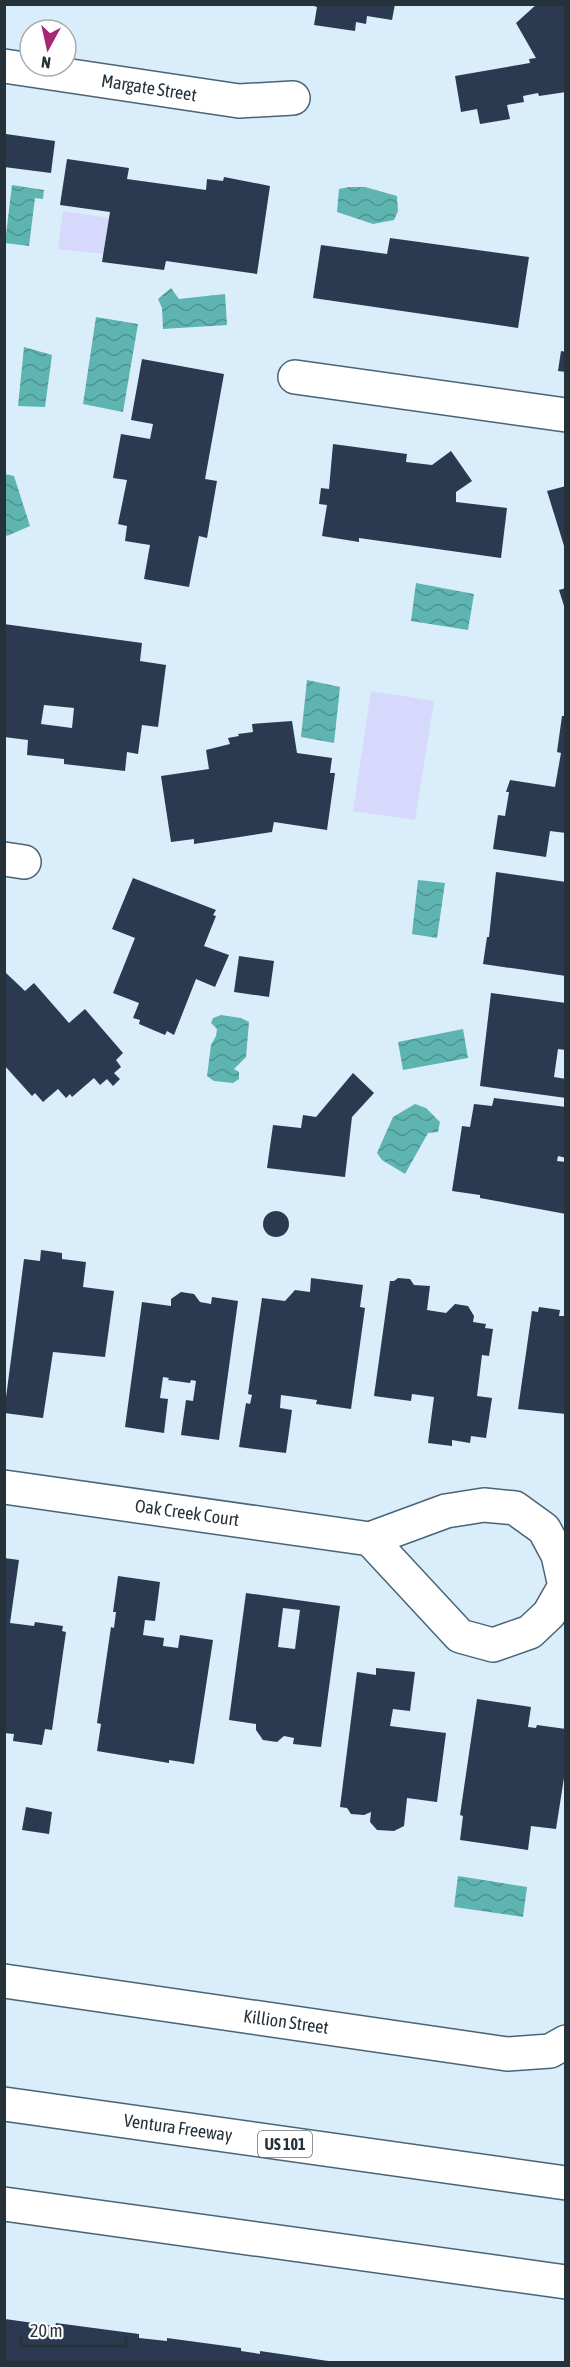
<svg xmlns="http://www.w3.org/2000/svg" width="570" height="2367" viewBox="0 0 570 2367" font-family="'Asap Condensed',sans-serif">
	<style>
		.green { fill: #d6d9fc }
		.water { fill: url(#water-waves) }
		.building { fill: #2b3a50; fill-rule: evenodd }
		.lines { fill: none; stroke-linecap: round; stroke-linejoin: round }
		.minor-casing { stroke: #486476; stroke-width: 36 }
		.highway-casing { stroke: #486476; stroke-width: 36 }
		.minor { stroke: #fff; stroke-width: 33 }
		.highway { stroke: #fff; stroke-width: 33 }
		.labels { text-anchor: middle; stroke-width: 6; stroke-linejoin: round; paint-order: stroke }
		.shield { fill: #fff; stroke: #677075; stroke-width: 1.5 }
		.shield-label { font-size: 16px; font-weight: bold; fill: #26323a }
		.street-label { font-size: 18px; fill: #26323a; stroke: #fff }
	</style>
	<defs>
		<pattern id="water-waves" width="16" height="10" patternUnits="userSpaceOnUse" patternTransform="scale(1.5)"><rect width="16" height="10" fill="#5eb4b1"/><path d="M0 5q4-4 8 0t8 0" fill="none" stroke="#4d9391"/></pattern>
	</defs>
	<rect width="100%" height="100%" fill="#daedfa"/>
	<g class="green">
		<path d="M63,211L109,218L104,254L58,249Z"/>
		<path d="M371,691L434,701L415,820L353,811Z"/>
	</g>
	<g class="water">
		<path d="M12,185L44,190L43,199L35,198L29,246L5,243Z"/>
		<path d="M349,187H365L397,196L398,211L394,220L373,224L337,212L339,189Z"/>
		<path d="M171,288L179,299L225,294L227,325L163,329L162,308L158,299Z"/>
		<path d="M96,317L138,324L123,412L83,404Z"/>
		<path d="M24,347L52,355L45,407L18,406Z"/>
		<path d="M5,474L14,476L30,526L7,536L4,531Z"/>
		<path d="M416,583L474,594L468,630L411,621Z"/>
		<path d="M307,680L340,687L334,743L301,737Z"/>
		<path d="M418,880L445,883L437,938L412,934Z"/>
		<path d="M221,1015L241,1018L249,1022L246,1057L234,1069L239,1072V1079L233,1083L214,1081L207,1076L211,1045L216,1036L217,1029L211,1023L213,1018Z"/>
		<path d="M463,1029L468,1058L403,1070L398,1042Z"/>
		<path d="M415,1104L426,1108L440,1122L438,1132L428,1133L405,1174L382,1160L377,1153L393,1117Z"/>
		<path d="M458,1876L527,1887L523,1917L454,1907Z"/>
	</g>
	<g class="building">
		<path d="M307,4H395L392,20L367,16L366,24L356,22L355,31L314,25L317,7Z"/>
		<path d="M537,4H566V92L539,96L538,93L523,96L524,102L507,105L510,119L480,124L477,109L461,112L455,76L530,63L529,59L536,58L516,23Z"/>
		<path d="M6,134L55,141L51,173L4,167Z"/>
		<path d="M67,159L129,168L127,179L206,190L207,179L223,181L224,177L270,186L257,274L166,261L164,270L102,262L110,212L60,205Z"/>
		<path d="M390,238L529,257L518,328L313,298L321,245L387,254Z"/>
		<path d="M561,351L566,352V372L558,371Z"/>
		<path d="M142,359L224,374L205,479L217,481L207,538L199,536L189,587L144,579L150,545L125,541L127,526L118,524L127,480L113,478L121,434L150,439L153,424L131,420Z"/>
		<path d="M333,444L407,454L406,462L432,465L451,451L472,481L456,492V502L507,508L501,558L359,538V542L322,536L327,505L319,504L321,488L329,489Z"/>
		<path d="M566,486V549H565L547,491Z"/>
		<path d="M566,588V609H565L559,590Z"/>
		<path d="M4,624L142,643L140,661L166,665L158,727L142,725L138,754L127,752L125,771L64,764V759L27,755L28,740L4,737ZM44,705L74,708L72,728L41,724Z"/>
		<path d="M562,716H566V833L550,831L546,857L493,849L498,815L505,816L509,792H506L510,780L555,787L561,753L557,752Z"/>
		<path d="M292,721L297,753L332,758L330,773H335L327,830L274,822L272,832L194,844V839L171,842L161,776L209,769L206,750L230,744L228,738L239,736L238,734L253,732L252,724Z"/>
		<path d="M496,872L566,882V976L483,964L487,937H489Z"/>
		<path d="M133,878L216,910L213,915L216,916L204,946L229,955L215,987L196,979L174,1035L167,1031L165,1035L139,1024L140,1020L133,1018L139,1003L113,993L135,938L112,929Z"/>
		<path d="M239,956L274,961L269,997L234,992Z"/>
		<path d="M6,973L25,991L34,983L69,1023L85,1009L123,1053L116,1060L121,1067L114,1073L120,1079L113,1086L107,1079L100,1085L94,1078L72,1097L70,1094L66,1098L58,1089L43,1102L35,1093L32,1096L4,1065V974Z"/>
		<path d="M491,993L566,1003V1050L558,1049L554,1077L566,1079V1098L480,1086Z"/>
		<path d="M353,1073L374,1093L352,1117L345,1177L267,1168L273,1125L301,1128L303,1115L316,1117Z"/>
		<path d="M494,1098L566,1107V1158L558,1156L557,1161L566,1162V1214L480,1198V1195L452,1191L462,1126L470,1127L474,1104L492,1106Z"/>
		<circle cx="276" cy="1224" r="13"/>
		<path d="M41,1250L62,1253V1259L86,1262L83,1287L114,1291L105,1357L53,1352L43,1418L4,1413L24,1259L40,1261Z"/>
		<path d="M311,1278L363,1285L360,1307L365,1308L351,1409L316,1404L317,1400L281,1395L280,1408L292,1410L286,1453L239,1447L246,1403L250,1404L252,1395L248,1394L262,1298L285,1301L295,1290L310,1292Z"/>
		<path d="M398,1278L410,1279L414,1285L430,1286L427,1310L446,1313L455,1304L468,1306L474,1316L473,1322L486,1324L485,1328L493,1329L489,1356L482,1355L477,1396L492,1398L486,1438L471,1436L470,1443L452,1440V1446L428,1443L434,1397L412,1394L411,1401L374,1396L390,1281H394Z"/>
		<path d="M181,1292L194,1294L200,1302L211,1304L212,1297L238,1301L219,1440L181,1435L186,1400L193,1401L196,1381L191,1380L190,1383L168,1380L169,1378L163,1377L160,1398L168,1399L164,1433L125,1427L142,1302L171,1306V1299Z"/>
		<path d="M539,1307L560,1310L559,1316H566V1414L518,1409L532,1311L538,1312Z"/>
		<path d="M4,1558L19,1560L10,1623L34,1626L35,1622L63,1626L62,1631L66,1632L52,1730L45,1729L42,1745L13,1741L14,1734L4,1733Z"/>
		<path d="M118,1576L160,1582L155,1621L145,1620L143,1635L164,1638L163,1646L178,1648L180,1635L213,1640L194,1764L169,1760V1763L97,1751L101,1724L97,1723L111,1627L114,1628L116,1612H113Z"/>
		<path d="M246,1593L340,1606L321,1747L293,1744L294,1738L284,1736L277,1742L263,1740L256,1730V1724L229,1720ZM283,1608L300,1610L295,1649L278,1647Z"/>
		<path d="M376,1668L415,1672L410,1711L393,1709L390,1726L446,1733L437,1802L407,1798L404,1826L394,1831L377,1830L370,1822L371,1812L364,1815L351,1814L347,1808L340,1807L357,1672L376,1675Z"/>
		<path d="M477,1699L531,1707L528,1727L536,1728L537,1725L566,1729V1765L556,1829L531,1826L528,1850L460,1840L463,1816L460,1815Z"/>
		<path d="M26,1807L52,1812L49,1834L22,1830Z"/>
		<path d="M5,2319L55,2326L56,2323L139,2334V2338L167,2341V2338L241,2348V2351L260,2354V2351L335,2362H5Z"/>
	</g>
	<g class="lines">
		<g class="minor-casing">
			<g id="minor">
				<path d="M4,66L239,101L293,98"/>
				<path d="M295,377L566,415"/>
				<path d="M4,859L24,862"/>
				<path d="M4,1487L370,1539L446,1511L484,1505L515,1508L544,1529L558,1555L565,1586L549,1614L530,1632L493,1645L460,1636L370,1539"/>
				<path d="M4,1981L507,2054L550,2051L566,2042"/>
			</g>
		</g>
		<g class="highway-casing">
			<g id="highway">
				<path d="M4,2104L566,2183"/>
				<path d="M4,2204L566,2282"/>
			</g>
		</g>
		<use href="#minor" class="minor"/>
		<use href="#highway" class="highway"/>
	</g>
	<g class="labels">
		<rect class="shield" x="258" y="2131" width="54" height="26" rx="4.5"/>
		<g class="shield-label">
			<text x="285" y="2150">US 101</text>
		</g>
		<g class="street-label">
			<text transform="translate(149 88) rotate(9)" y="6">Margate Street</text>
			<text transform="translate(187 1513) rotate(8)" y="6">Oak Creek Court</text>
			<text transform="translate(286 2022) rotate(8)" y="6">Killion Street</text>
			<text transform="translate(178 2128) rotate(8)" y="6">Ventura Freeway</text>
		</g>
	</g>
	<rect width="570" height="2367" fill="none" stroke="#26323a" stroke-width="12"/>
	<g transform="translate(48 48) rotate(188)"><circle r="28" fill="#ffffff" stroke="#a8adb0" stroke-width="1.5"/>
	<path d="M0-4.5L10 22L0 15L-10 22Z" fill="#a72675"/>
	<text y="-9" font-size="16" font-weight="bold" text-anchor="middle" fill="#26323a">N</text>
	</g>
	<path d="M21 2337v9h105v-9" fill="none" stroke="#26323a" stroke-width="3"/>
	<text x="30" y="2337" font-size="18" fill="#26323a" stroke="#ffffff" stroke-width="4.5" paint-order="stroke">20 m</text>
</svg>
